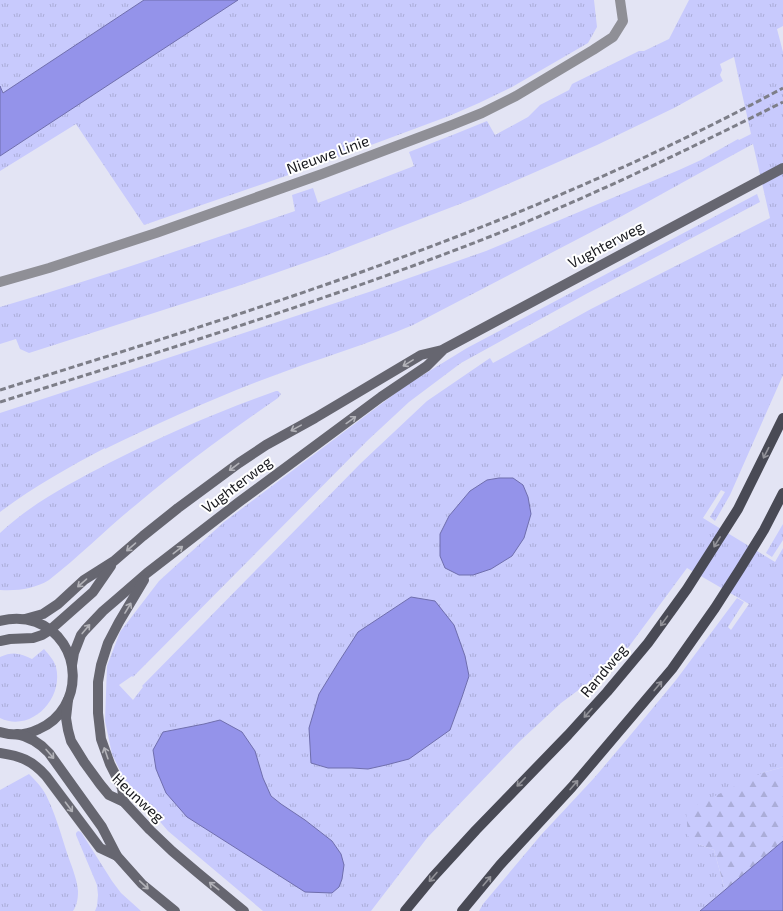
<svg xmlns="http://www.w3.org/2000/svg" width="783" height="911" viewBox="0 0 783 911" font-family="'Exo 2',sans-serif">
	<style>
		.grass { fill: url(#grass-tufts); fill-rule: evenodd }
		.forest { fill: url(#forest-firs) }
		.water { fill: #9493ea; stroke: #6f6ead }
		.lines { fill: none; stroke-linecap: round; stroke-linejoin: round }
		.minor { stroke: #8f8f96; stroke-width: 10 }
		.secondary { stroke: #666670; stroke-width: 10 }
		.primary { stroke: #494a55; stroke-width: 10 }
		.rail { stroke: #7d7e88; stroke-width: 3; stroke-dasharray: 6 3; stroke-linecap: butt }
		.oneway { stroke: #b2b2b8 }
		.oneway2 { stroke: #929299 }
		.labels { text-anchor: middle; stroke-width: 4; stroke-linejoin: round; paint-order: stroke }
		.street-label { font-size: 15px; fill: #18191e; stroke: #fff }
	</style>
	<defs>
		<pattern id="grass-tufts" width="24" height="20" patternUnits="userSpaceOnUse"><rect width="24" height="20" fill="#c8cafd"/><path d="M3 7l-1-3M5 7V3M7 7l1-3M15 17l-1-3M17 17v-4M19 17l1-3" fill="none" stroke="#abadd8"/></pattern>
		<pattern id="forest-firs" width="22" height="20" patternUnits="userSpaceOnUse"><rect width="22" height="20" fill="#c8cafd"/><path d="M5 1l3.5 6h-7zM16 11l3.5 6h-7z" fill="#abadd8"/></pattern>
	</defs>
	<rect width="100%" height="100%" fill="#e3e4f4"/>
	<g class="grass">
		<path d="M0,0H144L3,93L0,86Z"/>
		<path d="M238,0H594L597,27L588,43L512,87L479,103L449,116L320,164L144,225L76,124L0,171V156Z"/>
		<path d="M689,0H783V26L777,29L783,52V375L730,495L715,521L710,517L725,492L721,490L703,518L775,562L783,548V767L762,773L698,844L714,850L725,890L700,911H479L483,904L541,835L595,777L628,738L676,680L737,598L744,602L728,627L731,630L749,604L687,568L619,660L561,703L520,741L427,838L371,911H263L168,831L125,781L112,754L105,721L107,666L120,632L159,581L224,522L405,386L467,348L757,194L760,202L586,294L461,363L409,402L367,441L133,677L132,676L119,685L133,700L143,687L142,686L361,463L427,401L490,358L493,363L591,309L770,218L753,144L707,169L622,216L413,325C366,345 317,359 270,377C214,398 159,423 105,449V448C69,467 33,487 0,512V413L372,291L486,251L679,170L701,160L738,139L739,140L751,134L734,57L720,64L722,70L720,75L723,81L674,108L597,145L478,197L327,255L235,287L29,353L20,349L16,339L0,344V307C99,278 197,244 295,211L292,195L313,188L318,203L414,166L409,152L455,134L487,121L495,135L528,117L540,105L569,90L572,84L639,51H644L669,39ZM411,597L469,676L462,697L450,730L368,769L352,768H328L311,763L358,632ZM220,720L263,778L271,796L281,804L305,820L332,841L341,854L163,732L204,724Z"/>
		<path d="M276,391H278L281,394L278,398C230,431 182,466 137,504C107,528 80,556 49,580C34,589 18,591 0,590V533C32,503 71,483 109,463C164,435 219,411 276,391Z"/>
		<path d="M783,524V540L772,557L766,553Z"/>
		<path d="M44,649C49,655 54,660 56,667C64,699 31,733 0,718V657C13,651 20,653 32,659Z"/>
		<path d="M29,774C35,780 42,787 46,795C55,813 61,834 67,853C71,865 77,878 78,891C78,899 77,905 73,911H0V790Z"/>
		<path d="M78,831L81,832L112,881L121,893L141,911H95L97,906L98,895L97,885L76,835V833Z"/>
	</g>
	<path class="forest" d="M783,767V841L725,890L714,850L698,844L688,836L686,810L762,773Z"/>
	<g class="water">
		<path d="M144,0H238L0,156V86L3,93Z"/>
		<path d="M499,478H513L523,485L528,497L531,514L524,538L512,556L491,569L473,575H459L445,568L440,556V534L449,516L470,491L487,480Z"/>
		<path d="M411,597L435,601L454,625L465,656L469,676L462,697L450,730L409,759L386,765L368,769L352,768H328L311,763L309,728L319,694L338,663L358,632Z"/>
		<path d="M220,720L242,732L255,751L263,778L271,796L281,804L305,820L332,841L341,854L344,865L342,879L339,887L332,893L305,892L187,817L166,793L156,769L153,750L163,732L204,724Z"/>
		<path d="M783,841V911H700Z"/>
	</g>
	<g class="lines">
		<path class="minor" d="M0,282L49,268L156,233L322,174L452,125L482,113L516,96L593,50L613,37L623,21L620,0"/>
		<g class="secondary">
			<path d="M25,619L43,614L58,604L84,580L114,561L143,536L178,508L239,463L266,445L315,418L421,355L442,350"/>
			<path d="M0,621C12,618 24,618 36,622C84,640 85,709 39,729C27,735 13,736 0,732"/>
			<path d="M0,641L10,639L33,638L42,635L50,630L93,592L111,566"/>
			<path d="M72,665L74,653L81,635L85,630L103,611L117,599L147,573L239,502L381,397L427,366L444,349L783,168"/>
			<path d="M68,700L66,718L68,730L71,741L84,762L100,784L109,795L124,802L150,830L172,851L198,873L244,911"/>
			<path d="M17,734C31,737 40,743 49,753L102,827L117,856L142,884L175,911"/>
			<path d="M0,753C20,756 32,760 46,776L100,848L117,856"/>
			<path d="M124,802L122,788L110,764L101,739L98,713V682L101,665L108,643L119,622L144,580"/>
		</g>
		<g class="primary">
			<path d="M405,911L433,877L476,830L568,735L607,692L648,643L687,589L738,509L783,418"/>
			<path d="M462,911L500,865L572,787L672,669L715,608L740,569L764,530L783,493"/>
		</g>
		<g class="rail">
			<path d="M0,390C130,349 261,309 389,262C524,213 657,156 783,88"/>
			<path d="M0,402C162,351 325,301 484,239C586,199 685,151 783,102"/>
		</g>
	</g>
	<defs><path id="oneway-shaft" d="M-6 0H5M1.5-3L5.5 0L1.5 3" fill="none" stroke-width="1.6" stroke-linecap="round" stroke-linejoin="round"/></defs>
	<g class="oneway">
		<use href="#oneway-shaft" transform="translate(408 363) rotate(149)"/>
		<use href="#oneway-shaft" transform="translate(351 420) rotate(-36)"/>
		<use href="#oneway-shaft" transform="translate(296 428) rotate(151)"/>
		<use href="#oneway-shaft" transform="translate(234 467) rotate(143)"/>
		<use href="#oneway-shaft" transform="translate(131 547) rotate(139)"/>
		<use href="#oneway-shaft" transform="translate(178 550) rotate(-38)"/>
		<use href="#oneway-shaft" transform="translate(82 583) rotate(139)"/>
		<use href="#oneway-shaft" transform="translate(128 608) rotate(-59)"/>
		<use href="#oneway-shaft" transform="translate(86 629) rotate(-50)"/>
		<use href="#oneway-shaft" transform="translate(106 753) rotate(-109)"/>
		<use href="#oneway-shaft" transform="translate(50 754) rotate(49)"/>
		<use href="#oneway-shaft" transform="translate(69 807) rotate(53)"/>
		<use href="#oneway-shaft" transform="translate(144 885) rotate(43)"/>
		<use href="#oneway-shaft" transform="translate(214 886) rotate(-142)"/>
	</g>
	<g class="oneway2">
		<use href="#oneway-shaft" transform="translate(766 453) rotate(117)"/>
		<use href="#oneway-shaft" transform="translate(717 542) rotate(122)"/>
		<use href="#oneway-shaft" transform="translate(664 621) rotate(126)"/>
		<use href="#oneway-shaft" transform="translate(658 686) rotate(-50)"/>
		<use href="#oneway-shaft" transform="translate(588 713) rotate(132)"/>
		<use href="#oneway-shaft" transform="translate(521 782) rotate(134)"/>
		<use href="#oneway-shaft" transform="translate(574 785) rotate(-49)"/>
		<use href="#oneway-shaft" transform="translate(433 877) rotate(131)"/>
		<use href="#oneway-shaft" transform="translate(487 881) rotate(-50)"/>
	</g>
	<g class="labels">
		<g class="street-label">
			<text transform="translate(328 155) rotate(-20)" y="5">Nieuwe Linie</text>
			<text transform="translate(606 245) rotate(-28)" y="5">Vughterweg</text>
			<text transform="translate(237 485) rotate(-37)" y="5">Vughterweg</text>
			<text transform="translate(604 671) rotate(-50)" y="5">Randweg</text>
			<text transform="translate(138 798) rotate(43)" y="5">Heunweg</text>
		</g>
	</g>
</svg>
